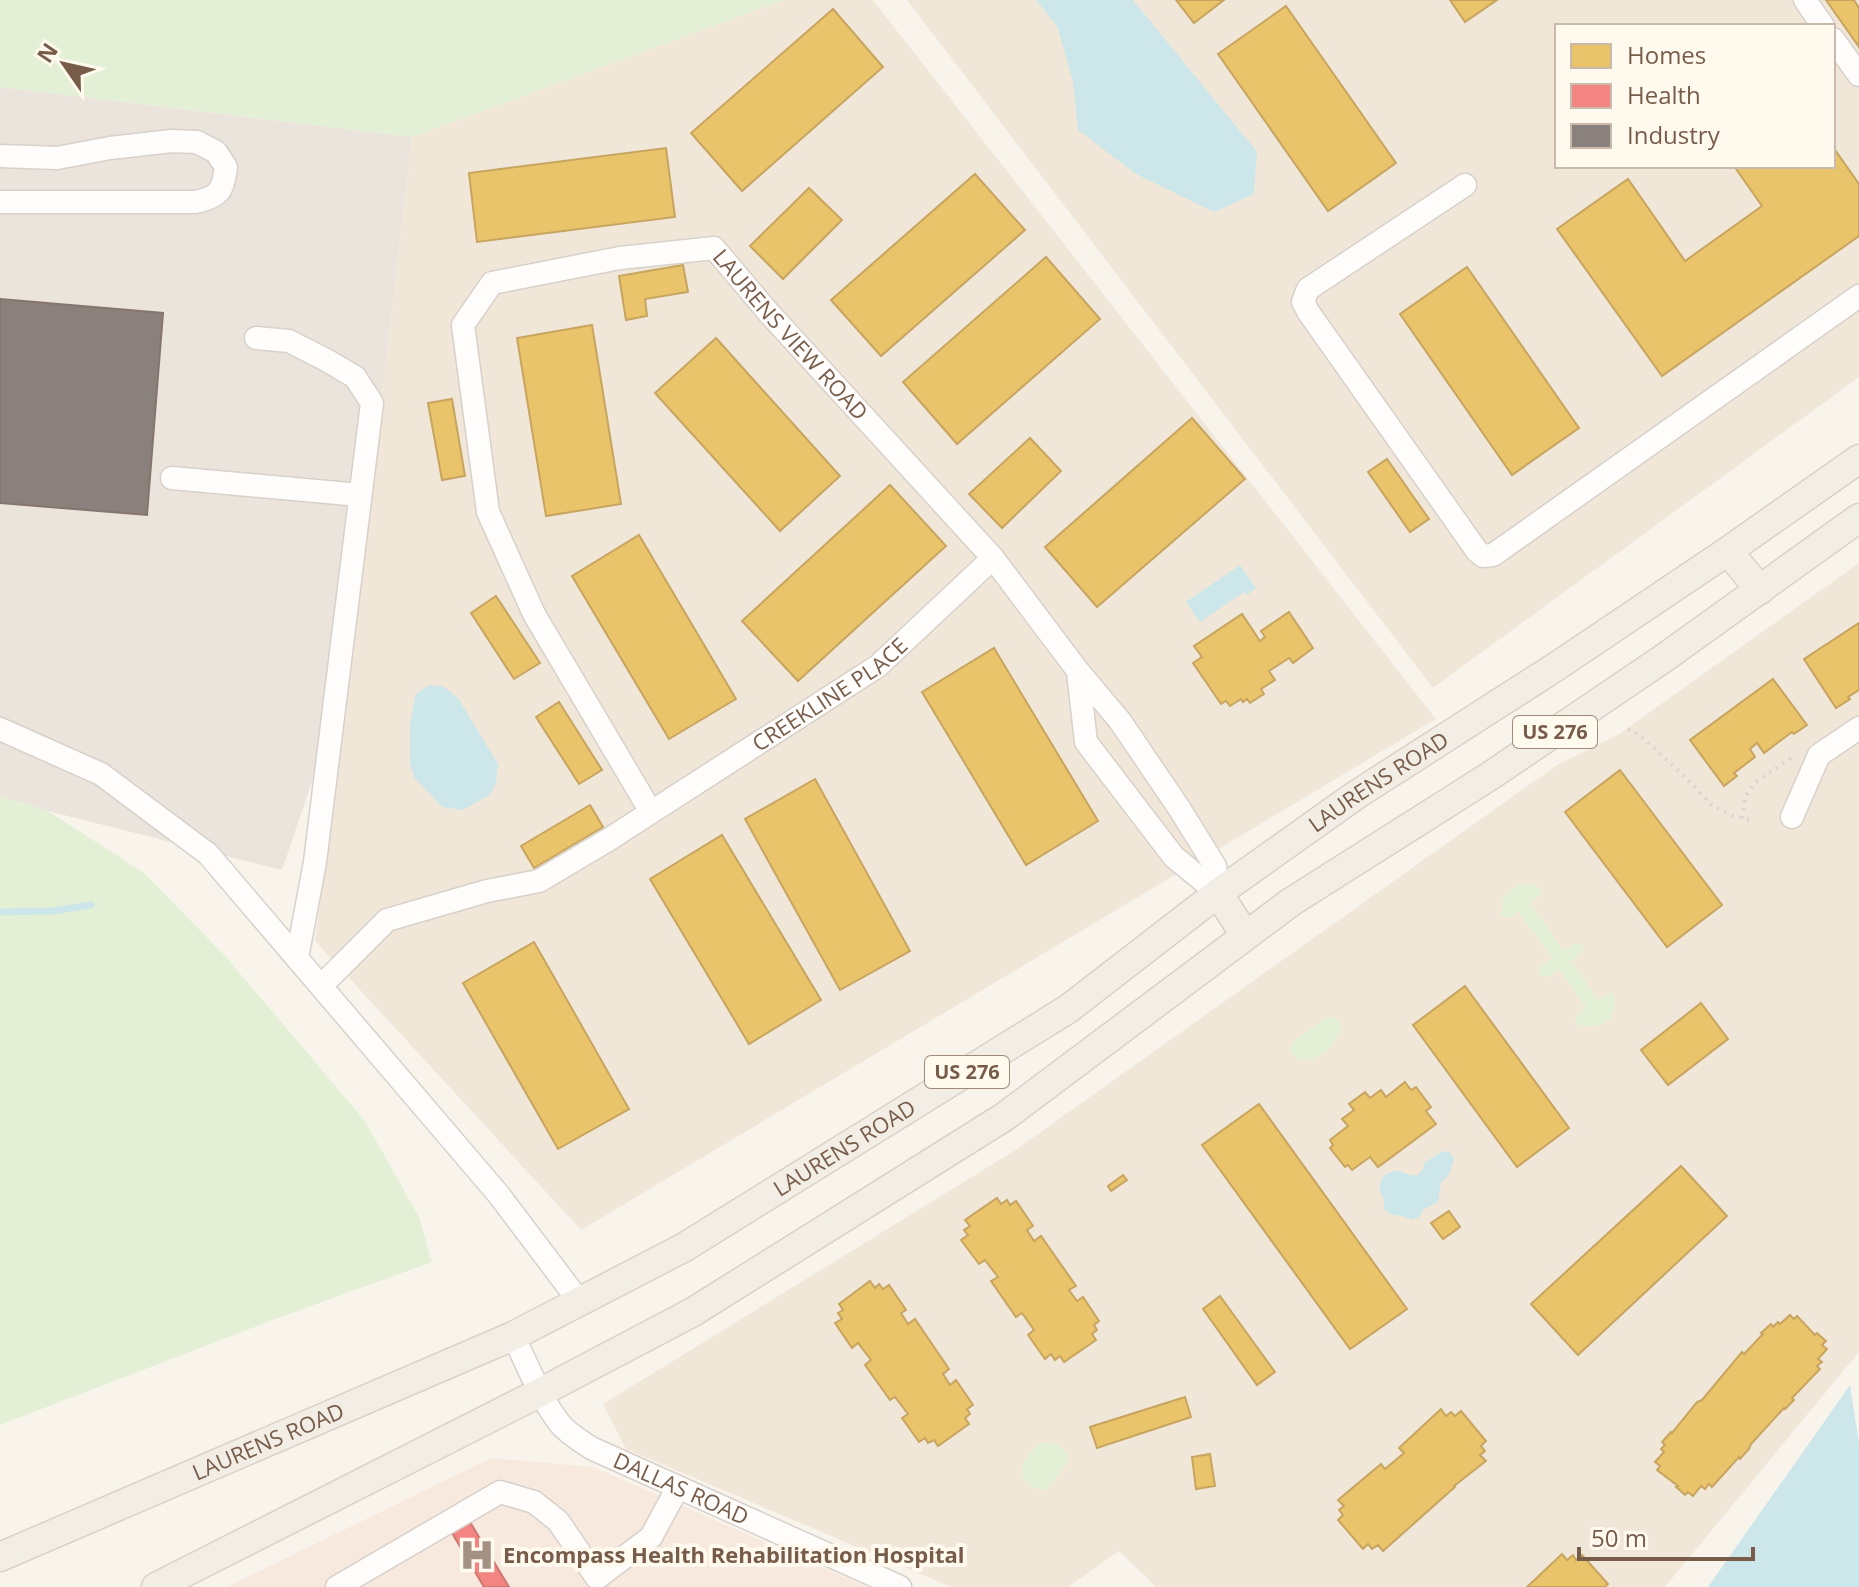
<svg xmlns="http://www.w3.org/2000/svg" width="1859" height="1587" viewBox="0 0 1859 1587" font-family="'Open Sans',sans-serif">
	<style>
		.residential { fill: #f1e7d9; fill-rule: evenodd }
		.commercial { fill: #f8e9df }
		.industrial { fill: #ebe4dc }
		.green { fill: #e4f0d6 }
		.water { fill: #cde6e9 }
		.homes { fill: #e9c46a; stroke: #c7a560; stroke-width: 2 }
		.health { fill: #f28482; stroke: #cd7871; stroke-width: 2 }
		.industry { fill: #8a817c; stroke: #85766d; stroke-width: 2 }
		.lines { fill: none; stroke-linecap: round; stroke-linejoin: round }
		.stream { stroke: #cde6e9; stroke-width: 7 }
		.minor-casing { stroke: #d7d1ca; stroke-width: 25 }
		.major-casing { stroke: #dad1c9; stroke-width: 31 }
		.path { stroke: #dbd3cd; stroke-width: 4; stroke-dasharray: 2 6; stroke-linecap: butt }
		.minor { stroke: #fefdfc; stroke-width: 22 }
		.major { stroke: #f3eee5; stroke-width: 28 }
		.labels { text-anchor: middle; stroke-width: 8; stroke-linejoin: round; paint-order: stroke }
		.shield { fill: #fff9ee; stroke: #a08b7b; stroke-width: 2 }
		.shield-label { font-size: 20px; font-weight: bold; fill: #785c4a }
		.street-label { font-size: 22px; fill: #785c4a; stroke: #fff9ee }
		.poi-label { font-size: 22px; font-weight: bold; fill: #785c4a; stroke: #fff9ee; text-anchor: start }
	</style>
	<rect width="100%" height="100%" fill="#f8f4ec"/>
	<g class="residential">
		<path d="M784,0H873L1436,719L581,1230L315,941L350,670L412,137Z"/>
		<path d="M907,0H1859V377L1433,688ZM1557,26H1833V166H1557Z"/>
		<path d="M1859,563V1352L1665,1587H1156L1119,1551L1068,1587H951L626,1449L603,1404L1014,1151L1557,765L1619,734Z"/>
	</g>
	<path class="commercial" d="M491,1458L593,1467L868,1587H227Z"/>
	<path class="industrial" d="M0,87L412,137L350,670L282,870L48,811L0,796Z"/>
	<g class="green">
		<path d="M0,0H784L412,137L0,87Z"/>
		<path d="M0,796L48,811L144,873L227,958L365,1121L419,1217L432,1262L278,1318L0,1425Z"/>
		<path d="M1519,884C1527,884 1536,883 1542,890V894L1530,903L1563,950L1576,943L1583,945V952L1571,961L1598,1000L1607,994L1613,993C1623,1018 1598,1032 1576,1024L1575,1017L1586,1007L1559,969L1547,977H1543L1539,974L1540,968L1552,958L1519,912L1507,919L1501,916L1503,897Z"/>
		<path d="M1327,1017L1335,1018L1341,1024C1341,1047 1303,1075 1290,1050L1293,1041Z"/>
		<path d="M1044,1442C1058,1442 1066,1448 1069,1461L1047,1490C1011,1489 1019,1455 1044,1442Z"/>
	</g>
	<g class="water">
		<path d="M1036,0H1133L1257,152L1254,194L1214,212L1136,174L1078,130L1073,82L1057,26Z"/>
		<path d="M1240,565L1256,588L1247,595L1244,592L1200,622L1186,602Z"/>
		<path d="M429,685L444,687L458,698L498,764L496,783L490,795L463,810L442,807L414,777L410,763V722L416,694Z"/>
		<path d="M1445,1151L1450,1153L1454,1159L1449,1175L1441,1182L1438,1202L1423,1210L1420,1216L1412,1220C1400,1213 1394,1219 1384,1209V1200L1379,1188L1383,1176C1388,1173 1390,1171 1397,1171C1411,1173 1419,1184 1425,1162C1432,1159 1437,1153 1445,1151Z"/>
		<path d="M1850,1385L1859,1443V1587H1708Z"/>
	</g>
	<g class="homes">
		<path d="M1176,0H1224L1194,23Z"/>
		<path d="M1450,0H1497L1465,22Z"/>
		<path d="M1826,0H1854L1859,8V47Z"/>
		<path d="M1286,6L1396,163L1328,211L1218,54Z"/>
		<path d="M833,9L883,67L742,191L691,133Z"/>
		<path d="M1833,147L1859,184V236L1662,376L1557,229L1628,179L1685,261L1762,206L1734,166H1833Z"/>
		<path d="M666,148L675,217L477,242L469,173Z"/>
		<path d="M975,174L1025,230L881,356L831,300Z"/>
		<path d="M809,188L842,220L783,279L750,246Z"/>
		<path d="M1046,257L1100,319L957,444L903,382Z"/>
		<path d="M683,265L688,292L645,299L647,316L626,320L619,276Z"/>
		<path d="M1467,267L1579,428L1512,475L1400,314Z"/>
		<path d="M592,325L621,504L546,516L517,338Z"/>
		<path d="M716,338L840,476L780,531L655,393Z"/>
		<path d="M452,399L465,476L442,480L428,403Z"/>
		<path d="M1192,418L1245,479L1097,607L1045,547Z"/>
		<path d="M1030,438L1061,471L1002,528L969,494Z"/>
		<path d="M1387,459L1429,519L1410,532L1368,472Z"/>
		<path d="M890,485L946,546L798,681L742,621Z"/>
		<path d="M639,535L736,699L669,739L572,576Z"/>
		<path d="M496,596L540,663L514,679L471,613Z"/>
		<path d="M1289,612L1313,648L1293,663L1289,658L1269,671L1275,680L1261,689L1264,694L1250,703L1247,699L1243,702L1241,699L1230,706L1226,701L1221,704L1193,663L1202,657L1194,646L1242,614L1260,641L1265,637L1261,631Z"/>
		<path d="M1859,623V690L1848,697L1850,699L1836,708L1804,659Z"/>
		<path d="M994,648L1098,821L1026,865L922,692Z"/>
		<path d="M1773,679L1807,725L1794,734L1792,732L1764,753L1757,743L1750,749L1755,757L1734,773L1737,776L1724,786L1690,740Z"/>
		<path d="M559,702L602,770L579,784L536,717Z"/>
		<path d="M1620,770L1722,905L1667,947L1565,812Z"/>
		<path d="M815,779L910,951L840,990L745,819Z"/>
		<path d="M590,805L603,827L534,868L521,846Z"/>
		<path d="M722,835L821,1000L749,1044L650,879Z"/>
		<path d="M534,942L629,1109L558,1149L463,983Z"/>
		<path d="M1465,986L1569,1128L1517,1167L1413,1025Z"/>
		<path d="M1701,1003L1728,1039L1668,1085L1641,1050Z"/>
		<path d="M1405,1082L1411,1090L1416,1087L1431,1107L1426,1111L1436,1124L1378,1167L1370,1157L1352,1170L1348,1165L1345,1167L1330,1148L1333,1145L1330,1140L1348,1126L1342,1119L1354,1110L1349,1104L1365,1092L1370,1098L1381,1090L1386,1097Z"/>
		<path d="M1259,1104L1407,1309L1350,1349L1202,1145Z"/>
		<path d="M1681,1166L1727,1216L1578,1355L1531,1304Z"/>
		<path d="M1123,1175L1127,1180L1111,1191L1108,1186Z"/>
		<path d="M997,1198L1001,1204L1007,1200L1010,1205L1016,1201L1033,1226L1027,1230L1034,1241L1041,1236L1076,1286L1069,1290L1077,1301L1083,1297L1099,1321L1094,1325L1097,1330L1092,1334L1096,1340L1064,1362L1060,1356L1055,1360L1051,1354L1045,1359L1028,1335L1034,1330L1022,1313L1016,1317L991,1281L998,1277L985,1260L979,1264L961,1240L968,1235L964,1230L970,1226L965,1220Z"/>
		<path d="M1449,1211L1460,1227L1443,1239L1431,1223Z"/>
		<path d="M870,1281L875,1288L879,1284L883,1289L889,1285L906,1310L901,1313L908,1324L915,1319L949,1369L943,1374L950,1385L956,1380L973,1405L967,1409L970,1414L965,1418L969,1424L938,1446L934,1440L928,1443L925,1438L919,1442L902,1418L908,1414L895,1397L890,1400L865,1365L871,1360L858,1343L852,1348L835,1323L842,1319L838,1313L843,1310L839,1304Z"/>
		<path d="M1220,1296L1275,1372L1257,1385L1203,1309Z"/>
		<path d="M1790,1315L1794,1319L1797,1316L1815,1335L1817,1333L1826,1341L1822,1345L1827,1349L1818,1359L1822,1362L1817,1366L1820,1369L1792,1398L1794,1400L1785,1409L1784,1408L1751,1444L1749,1449L1740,1459L1739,1457L1712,1487L1709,1484L1705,1489L1701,1486L1693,1496L1688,1492L1685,1495L1676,1487L1678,1486L1657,1470L1660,1466L1655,1462L1664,1452L1661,1449L1665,1445L1662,1442L1671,1432L1672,1433L1697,1402L1702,1400L1742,1352L1744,1354L1763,1334L1761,1333L1771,1324L1773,1327L1778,1322L1780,1324Z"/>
		<path d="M1185,1397L1191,1417L1097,1448L1090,1427Z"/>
		<path d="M1441,1409L1446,1416L1451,1412L1455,1416L1461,1411L1486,1441L1481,1446L1485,1451L1480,1455L1486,1461L1454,1486L1455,1487L1383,1551L1378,1545L1372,1549L1368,1544L1363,1549L1338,1520L1343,1515L1339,1510L1344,1506L1338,1500L1381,1464L1385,1469L1404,1453L1399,1448Z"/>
		<path d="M1210,1454L1215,1486L1196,1489L1192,1457Z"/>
		<path d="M1562,1554L1567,1560L1573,1555L1576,1560L1582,1555L1608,1584L1605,1587H1527Z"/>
	</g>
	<path class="health" d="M470,1522L509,1587H484L452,1533Z"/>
	<path class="industry" d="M0,299L163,313L147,515L0,503Z"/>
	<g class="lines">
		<path class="stream" d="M0,912L52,911L91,905"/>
		<g class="minor-casing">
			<g id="minor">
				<path d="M1805,0L1823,26"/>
				<path d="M1833,39L1859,75"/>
				<path d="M0,156L57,158L110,148L172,141L197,142L216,152L226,167C223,190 220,197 195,202H0"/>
				<path d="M1465,185L1308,289L1303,302L1309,313L1477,551L1483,556L1493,555L1859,296"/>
				<path d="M256,338L289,341L328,361L355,377L372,403L315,862L297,958"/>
				<path d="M172,478L360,495"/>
				<path d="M1078,672L1086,742L1174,857L1218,893"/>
				<path d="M0,729L101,774L208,854L499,1195L579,1301"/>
				<path id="s1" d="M651,812L534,614L488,512L463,325L492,283L620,258L714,248L768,312L993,558L1078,671L1120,721L1179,808L1215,866L1218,893"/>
				<path d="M1792,817L1819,755L1859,728"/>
				<path id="s2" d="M321,986L387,920L487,891L539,881L608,840L878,666L993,558"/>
				<path id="s3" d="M513,1336C528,1365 540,1399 561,1425C570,1435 581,1441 591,1448L900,1587"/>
				<path d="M337,1587L500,1492L534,1502L558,1521L597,1578L651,1537L678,1487"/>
			</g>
		</g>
		<g class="major-casing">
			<g id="major">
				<path d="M1728,551L1760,590"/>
				<path d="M1218,893L1245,935"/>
				<path id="s4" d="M0,1557L513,1336L683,1248L1068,1009L1218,893L1356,795L1554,668L1728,551L1859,459"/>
				<path d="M156,1587L541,1392L693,1312L1004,1117L1291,902L1490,776L1664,658L1859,518"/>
			</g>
		</g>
		<g class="path">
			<path d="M1628,729L1641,736L1682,774L1714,807L1731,815L1750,820"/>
			<path d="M1742,818L1746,795L1756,782L1794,756"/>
		</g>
		<use href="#minor" class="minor"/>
		<use href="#major" class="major"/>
	</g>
	<defs>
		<g id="hospital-bare" transform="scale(2.76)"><path d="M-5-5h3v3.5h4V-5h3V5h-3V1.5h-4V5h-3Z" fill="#a59183" stroke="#fff9ee" stroke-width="2.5" paint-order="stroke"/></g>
	</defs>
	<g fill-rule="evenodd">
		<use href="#hospital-bare" x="477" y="1555"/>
	</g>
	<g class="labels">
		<g class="shield">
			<rect x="1513" y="716" width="84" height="32" rx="6"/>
			<rect x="925" y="1056" width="84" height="32" rx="6"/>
		</g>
		<g class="shield-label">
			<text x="1555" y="739">US 276</text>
			<text x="967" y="1079">US 276</text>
		</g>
		<g class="street-label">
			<text dy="8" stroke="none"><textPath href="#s1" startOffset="922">LAURENS VIEW ROAD</textPath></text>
			<text dy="8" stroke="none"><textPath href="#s2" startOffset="596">CREEKLINE PLACE</textPath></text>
			<text dy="8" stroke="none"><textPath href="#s4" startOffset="1588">LAURENS ROAD</textPath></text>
			<text dy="8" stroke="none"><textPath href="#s4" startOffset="940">LAURENS ROAD</textPath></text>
			<text dy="8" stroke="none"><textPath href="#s4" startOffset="292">LAURENS ROAD</textPath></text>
			<text dy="8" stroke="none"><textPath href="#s3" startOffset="238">DALLAS ROAD</textPath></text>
		</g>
		<g class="poi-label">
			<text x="503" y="1563">Encompass Health Rehabilitation Hospital</text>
		</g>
	</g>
	<rect x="1555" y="24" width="280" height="144" fill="#fff9ee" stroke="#c9baac" stroke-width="2"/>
	<rect x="1571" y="44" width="40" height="24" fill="#e9c46a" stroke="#c9baac" stroke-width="2"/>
	<text x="1627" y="64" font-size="24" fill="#785c4a">Homes</text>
	<rect x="1571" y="84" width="40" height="24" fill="#f28482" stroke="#c9baac" stroke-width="2"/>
	<text x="1627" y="104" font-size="24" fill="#785c4a">Health</text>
	<rect x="1571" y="124" width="40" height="24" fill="#8a817c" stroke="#c9baac" stroke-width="2"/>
	<text x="1627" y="144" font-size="24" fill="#785c4a">Industry</text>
	<g transform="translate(64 64) rotate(304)" stroke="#fff9ee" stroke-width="6" paint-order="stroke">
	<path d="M0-6L14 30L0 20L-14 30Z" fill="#785c4a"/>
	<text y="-12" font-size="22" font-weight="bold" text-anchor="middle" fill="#785c4a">N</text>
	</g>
	<path d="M1579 1547v12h174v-12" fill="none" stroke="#785c4a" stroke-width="4"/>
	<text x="1591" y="1547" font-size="24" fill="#785c4a" stroke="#fff9ee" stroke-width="6" paint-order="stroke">50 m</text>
</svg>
